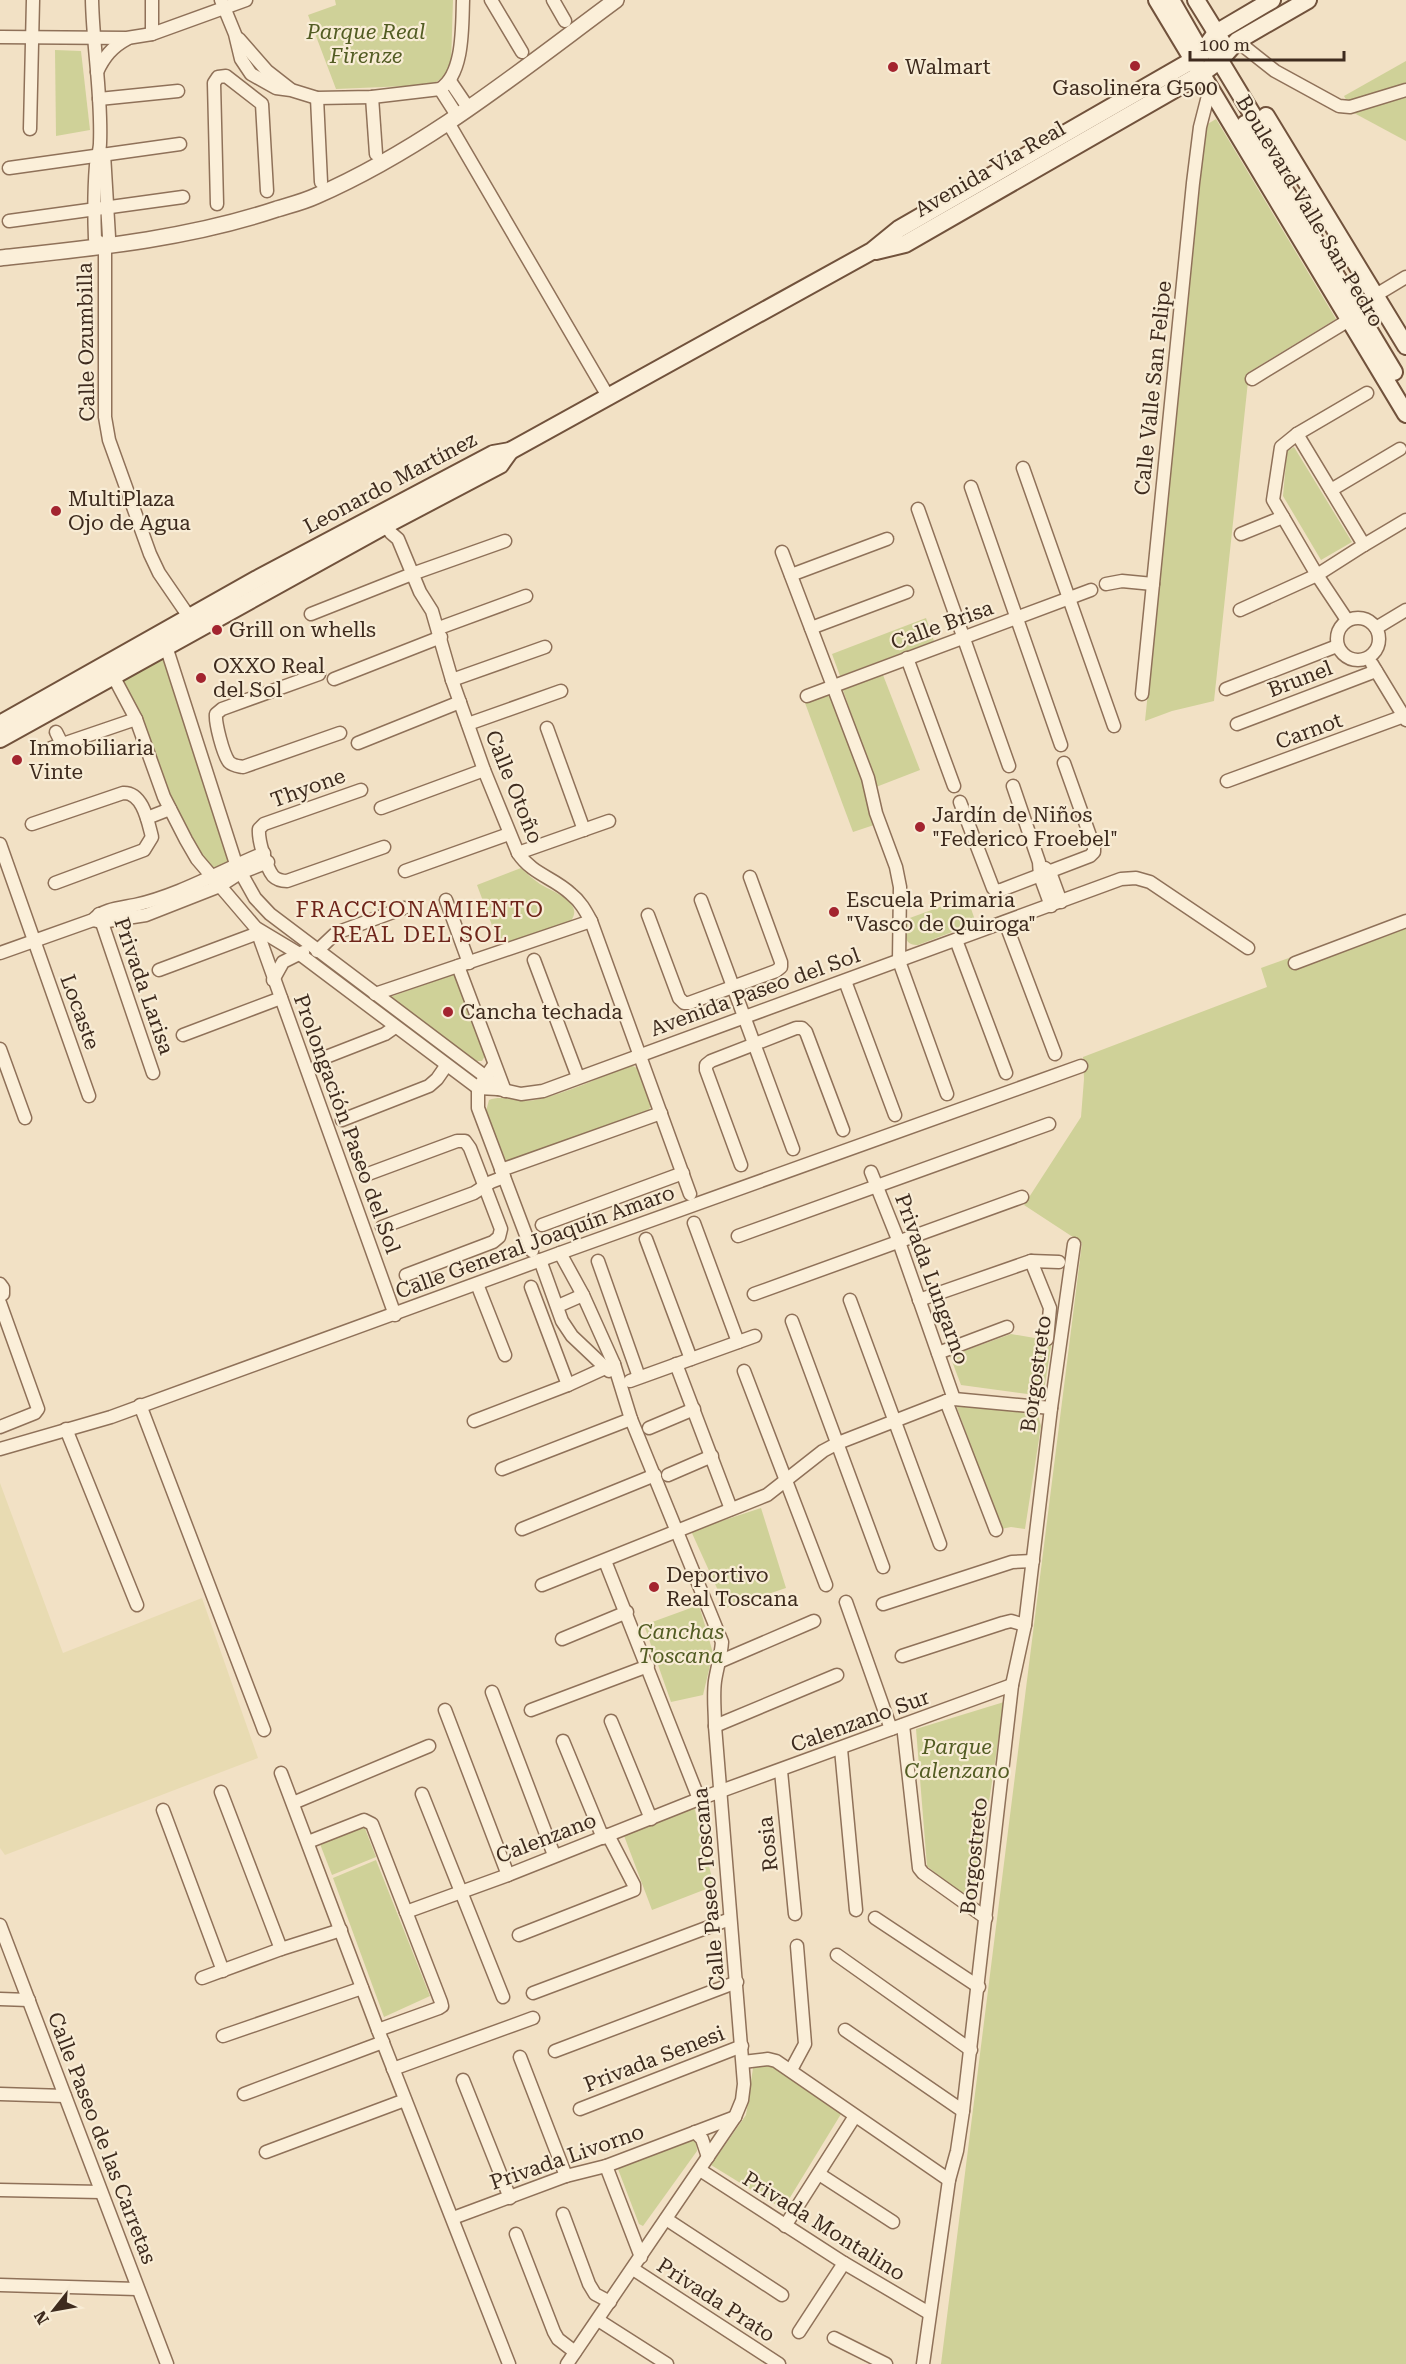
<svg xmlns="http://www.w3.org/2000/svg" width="1406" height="2364" viewBox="0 0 1406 2364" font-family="'Roboto Serif',serif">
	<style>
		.farmland { fill: #e8dbb2 }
		.green { fill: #cfd198 }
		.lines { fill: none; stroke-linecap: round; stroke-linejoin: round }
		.minor-casing { stroke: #8f7159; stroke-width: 15 }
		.tertiary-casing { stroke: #8f7159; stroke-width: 18 }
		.secondary-casing { stroke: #71523c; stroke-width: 20 }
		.minor { stroke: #fbefd9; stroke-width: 12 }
		.tertiary { stroke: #fbefd9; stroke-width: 15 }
		.secondary { stroke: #fbefd9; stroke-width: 16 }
		.poi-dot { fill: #a3242f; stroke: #f8ecd5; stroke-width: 2 }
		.labels { text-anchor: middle; stroke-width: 4.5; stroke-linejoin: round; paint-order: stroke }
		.park-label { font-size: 21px; font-style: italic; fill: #525c23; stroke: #f8ecd5 }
		.poi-label { font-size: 21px; fill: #3e2b1e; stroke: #f8ecd5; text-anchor: start }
		.street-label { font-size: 21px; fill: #3e2b1e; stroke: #f8ecd5 }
		.neighbourhood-label { font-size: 22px; letter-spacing: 1.5px; fill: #6e251a; stroke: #f8ecd5 }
	</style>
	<rect width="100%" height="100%" fill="#f2e1c5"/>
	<path class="farmland" d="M0,1483L63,1653L202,1598L258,1758L5,1855L0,1848Z"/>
	<g class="green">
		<path d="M335,0H453L451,64C447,75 441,80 430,85L336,89L308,15L336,5Z"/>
		<path d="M55,50L81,51L90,130L56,136Z"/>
		<path d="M1406,61V141L1354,113L1344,96Z"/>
		<path d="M1216,119L1336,319L1249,372L1214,701L1172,711L1145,721L1206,125Z"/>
		<path d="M1294,447L1352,542L1321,560L1283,496L1287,451Z"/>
		<path d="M926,618L934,641L840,676L832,654Z"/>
		<path d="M161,658L166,662L230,862L214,869C187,850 166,781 153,751C144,728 133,705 123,683L125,677Z"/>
		<path d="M883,675L920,770L876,787L843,690Z"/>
		<path d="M829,693L862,778L874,825L853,832L805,703Z"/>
		<path d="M521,868C527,874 533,879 540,884C553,892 586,903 570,922L500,947L477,885Z"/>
		<path d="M967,897L976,923L918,945C902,946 905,930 907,919Z"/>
		<path d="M1406,916V2364H941L1082,1243L1024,1205L1081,1117L1084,1079L1083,1057L1267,987L1261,968Z"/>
		<path d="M454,974L457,976L486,1054L482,1061H473L389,1000L390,997Z"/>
		<path d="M631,1065L637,1068L651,1106L648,1111L505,1162L486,1111L489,1100C503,1094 519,1103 535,1100C568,1093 600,1077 631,1065Z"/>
		<path d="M1011,1334L1052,1341L1043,1396L961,1385L950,1356Z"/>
		<path d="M956,1405L1030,1411L1038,1415L1041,1426L1025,1529L1011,1527L1001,1529Z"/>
		<path d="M761,1508L786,1588L726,1608L691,1531Z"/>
		<path d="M699,1605L713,1653L703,1695L671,1702L644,1625Z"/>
		<path d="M1004,1702L975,1895L956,1891L927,1866L916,1729Z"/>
		<path d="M694,1806L714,1886L652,1910L623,1833Z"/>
		<path d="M364,1826L376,1857L332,1875L320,1844Z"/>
		<path d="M376,1860L430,1996L384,2017L333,1878Z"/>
		<path d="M770,2065L841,2114L783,2209L711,2165L746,2115L753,2068Z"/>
		<path d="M692,2137L696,2139L697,2151L643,2226L639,2224L618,2169V2164Z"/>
	</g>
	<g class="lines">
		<g class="minor-casing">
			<g id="minor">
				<path d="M92,0C93,48 102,95 100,143C100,150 97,158 96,165C94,190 94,214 95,239L105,247"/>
				<path d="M221,0L235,34L241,59L251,74L276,88L291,90L317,98L372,97L440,89C464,74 462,26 463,0"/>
				<path d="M491,0L522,52"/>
				<path d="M553,0L565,21"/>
				<path d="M152,34V0"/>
				<path d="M0,37L127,38L152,34L246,0"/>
				<path d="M239,39L267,71L290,89"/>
				<path d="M1237,41L1275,71L1339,106L1350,107L1406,90"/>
				<path d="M97,72C104,57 112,47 127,39"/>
				<path d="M450,81L469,109"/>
				<path d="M440,89L458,117"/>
				<path d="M372,97L376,154"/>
				<path d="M317,98L321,182"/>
				<path d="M99,99L178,91"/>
				<path d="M449,124L609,398"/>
				<path d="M30,129L33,0"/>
				<path d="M104,154L109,237L105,247V417L109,440L150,554L159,573L194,624"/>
				<path d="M9,168L180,144"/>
				<path d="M217,204L214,83L218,77L226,76L262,104L267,191"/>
				<path d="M9,221L183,197"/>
				<path d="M1376,295L1406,277"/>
				<path d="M1252,379L1349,320"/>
				<path d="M1023,468L1114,726"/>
				<path d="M971,487L1061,745"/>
				<path d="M1331,490L1400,449"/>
				<path d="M918,509L1009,766"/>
				<path d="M383,519L391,533L398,539L420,592L432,611L452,680L484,770L518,853C533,875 553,877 571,894C580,901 585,910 591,921L690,1194"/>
				<path d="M1241,534L1283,517"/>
				<path d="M1364,545L1406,520"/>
				<path d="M782,552L868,778L876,813L896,867L900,887L899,961L947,1094"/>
				<path d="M791,575L887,539"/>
				<path d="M1106,584L1122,581L1153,584"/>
				<path d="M1240,610L1317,575L1364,545L1297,434"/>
				<path d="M311,614L412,574L505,541"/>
				<circle cx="1358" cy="639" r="21"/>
				<path d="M1347,620L1317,575L1273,500L1281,447L1297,434L1367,393"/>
				<path d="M439,628L526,596"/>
				<path d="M811,628L907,592"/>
				<path d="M1376,628L1406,610"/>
				<path d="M164,640L236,864L255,898L270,914L486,1077L498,1089"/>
				<path d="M907,658L954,786"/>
				<path d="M1372,664L1406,720"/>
				<path d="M110,670L136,719L164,797L186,840L197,859L256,928L301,955L478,1088L498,1089L521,1094L543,1091L1121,879L1136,878L1150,882L1248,948"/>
				<path d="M319,674L222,709L216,714C215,723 223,754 229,762C233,766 238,766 243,767L340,733"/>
				<path d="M334,679L441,637"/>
				<path d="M452,680L545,647"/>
				<path d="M1226,689L1337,646"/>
				<path d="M1142,694L1193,183L1200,127L1210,88"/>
				<path d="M807,696L1091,590"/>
				<path d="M468,724L561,691"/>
				<path d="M1237,724L1376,671"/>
				<path d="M547,728L584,830"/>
				<path d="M56,732L62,744"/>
				<path d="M358,743L460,702"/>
				<path d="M51,748L136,719"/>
				<path d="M1227,781L1404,716"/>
				<path d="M1013,786L1039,862L1040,876L1051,906"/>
				<path d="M361,790L264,824L259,829C258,840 266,867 273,876C277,880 281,881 287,881L384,847"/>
				<path d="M960,802L993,888L996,891L1001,890L1090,856L1094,852V847L1064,763"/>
				<path d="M381,808L484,770"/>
				<path d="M147,818L170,809"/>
				<path d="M32,824L123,793C143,792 148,822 152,837L144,850L55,883"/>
				<path d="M0,844L89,1096"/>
				<path d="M518,853L609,821"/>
				<path d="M1045,868L1050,872L1061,902"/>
				<path d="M405,871L509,834"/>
				<path d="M446,900L469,963"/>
				<path d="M701,900L793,1149"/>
				<path d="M99,914L153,1073"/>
				<path d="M648,915L679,998L684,1003H689L776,971L781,967V962L750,877"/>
				<path d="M93,920L101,922L146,915L220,886L240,873L268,862"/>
				<path d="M1005,922L1055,1054"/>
				<path d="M256,928L395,1315"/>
				<path d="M956,940L1006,1073"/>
				<path d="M317,951L336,933L404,908"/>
				<path d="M0,953L93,920C103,909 120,908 135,905C180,895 222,870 264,853"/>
				<path d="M534,960L578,1077"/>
				<path d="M1295,963L1406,921"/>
				<path d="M458,966L505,1091"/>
				<path d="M159,970L258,933"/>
				<path d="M273,980L283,962L303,952"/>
				<path d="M845,981L895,1115"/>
				<path d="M375,994L591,921"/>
				<path d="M183,1035L281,998"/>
				<path d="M0,1049L25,1118"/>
				<path d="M326,1057L385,1034L395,1027"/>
				<path d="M494,1065L478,1088V1108L532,1251"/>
				<path d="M342,1120L429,1086L437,1079L446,1066"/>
				<path d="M741,1165L706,1070V1065L711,1061L796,1028H802L806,1032L843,1130"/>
				<path d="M501,1170L661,1113"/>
				<path d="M871,1172L899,1242L954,1399"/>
				<path d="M368,1174L457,1141H465L470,1148L501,1229L499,1237L493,1242L406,1275"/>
				<path d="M694,1223L738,1342"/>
				<path d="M542,1225L683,1173"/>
				<path d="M382,1227L474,1193L491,1182L504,1177"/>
				<path d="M738,1236L1049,1124"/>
				<path d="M646,1239L691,1359"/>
				<path d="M560,1253L583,1295L614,1364L631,1419L722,1642C721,1656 717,1668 715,1681C713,1696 715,1711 715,1726L744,2084L742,2100L735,2117L567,2364"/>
				<path d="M540,1260L562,1321L572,1336L609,1371"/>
				<path d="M598,1261L639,1377"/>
				<path d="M1031,1261L1050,1308L1047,1339"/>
				<path d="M0,1284L3,1288V1294L0,1296"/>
				<path d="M477,1284L505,1355"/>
				<path d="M531,1287L568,1385"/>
				<path d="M754,1294L1022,1197"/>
				<path d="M850,1300L940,1544"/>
				<path d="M919,1300L1031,1261L1059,1262"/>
				<path d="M0,1303L38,1409L35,1413L0,1427"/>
				<path d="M558,1306L583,1295"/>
				<path d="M792,1321L883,1567"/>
				<path d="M938,1353L1007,1327"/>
				<path d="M676,1364L731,1509"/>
				<path d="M744,1371L826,1585"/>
				<path d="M630,1381L755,1336"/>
				<path d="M946,1401L996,1530"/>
				<path d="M140,1405L264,1730"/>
				<path d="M474,1421L568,1385L614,1364"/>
				<path d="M649,1428L694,1409"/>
				<path d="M66,1429L137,1605"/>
				<path d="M0,1449L111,1417L560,1253L1081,1066"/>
				<path d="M502,1469L631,1419"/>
				<path d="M668,1475L712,1456"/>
				<path d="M522,1529L655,1475"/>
				<path d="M605,1561L699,1799L1012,1685"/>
				<path d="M542,1585L767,1495L823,1451L838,1443L946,1401L954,1399L1051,1408"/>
				<path d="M846,1602L891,1729"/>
				<path d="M883,1604L1012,1562L1033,1561"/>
				<path d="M562,1639L627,1612"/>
				<path d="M902,1656L1003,1623L1011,1621L1025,1625"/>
				<path d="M721,1661L814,1621"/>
				<path d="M492,1692L554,1855"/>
				<path d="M445,1710L508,1875"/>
				<path d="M531,1710L648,1666"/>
				<path d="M611,1721L651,1819"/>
				<path d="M903,1725L919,1868L923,1873L986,1918"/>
				<path d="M715,1726L837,1675"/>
				<path d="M563,1741L603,1838"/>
				<path d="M841,1749L856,1910"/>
				<path d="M781,1771L795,1914"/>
				<path d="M281,1773L378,2030L509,2364"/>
				<path d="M221,1792L281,1949"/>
				<path d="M422,1794L503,1997"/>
				<path d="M293,1803L429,1746"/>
				<path d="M163,1810L223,1971"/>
				<path d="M308,1842L364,1820L372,1824L441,2002L442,2006L439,2008L378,2030"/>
				<path d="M406,1912L508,1875L699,1799"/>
				<path d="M875,1918L979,1987"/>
				<path d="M0,1925L167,2364"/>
				<path d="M519,1935L634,1890V1885L608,1835"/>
				<path d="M837,1955L971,2050"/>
				<path d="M202,1978L281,1949L341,1930"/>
				<path d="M533,1993L730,1919"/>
				<path d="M0,1999L29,2000"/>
				<path d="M845,2030L963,2111"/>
				<path d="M223,2036L362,1988"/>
				<path d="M555,2051L737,1982"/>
				<path d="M520,2057L566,2176"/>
				<path d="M743,2062L768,2059L776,2061L949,2180"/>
				<path d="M393,2069L533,2018"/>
				<path d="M791,2070L805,2044L797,1946"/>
				<path d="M463,2080L510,2198"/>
				<path d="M0,2094L65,2096"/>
				<path d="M244,2094L383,2042"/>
				<path d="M580,2109L742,2046"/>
				<path d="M695,2132L702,2139L708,2157"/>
				<path d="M266,2152L405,2100"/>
				<path d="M606,2166L641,2257"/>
				<path d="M700,2170L844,2263L929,2313"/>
				<path d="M819,2174L893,2222"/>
				<path d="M0,2190L101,2192"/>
				<path d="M563,2214L589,2284L595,2294L610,2302"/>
				<path d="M453,2218L566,2176L606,2166L735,2117"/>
				<path d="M666,2219L782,2295"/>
				<path d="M785,2226L855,2116"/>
				<path d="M516,2234L554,2332L558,2339L575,2352"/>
				<path d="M633,2269L779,2364"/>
				<path d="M0,2285L137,2289"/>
				<path d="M598,2320L667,2364"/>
				<path d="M799,2332L844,2263"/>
				<path d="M834,2338L886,2364"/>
				<path d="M923,2364L949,2180L957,2151L963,2111L1012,1685L1025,1625L1051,1408L1074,1244"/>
			</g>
		</g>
		<g class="tertiary-casing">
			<path id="tertiary" d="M0,258C93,248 188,239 277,209C290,205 303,202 316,196C426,148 520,71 616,0"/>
		</g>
		<g class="secondary-casing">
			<g id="secondary">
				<path d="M1157,0L1406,414"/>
				<path d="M1171,0L1202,54"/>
				<path d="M1196,0L1222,42"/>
				<path d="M1214,51L1266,137"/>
				<path d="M1266,116L1406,346"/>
				<path d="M1245,124L1394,372"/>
				<path d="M876,251L905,244L1201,74L1220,60L1237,41L1308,0"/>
				<path d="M0,724L257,579L493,454L510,451L872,251L899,229L1193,60L1202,52L1216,33L1272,0"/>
				<path d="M0,739L386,525L500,465L510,451"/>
			</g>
		</g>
		<use href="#minor" class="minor"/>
		<use href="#tertiary" class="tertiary"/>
		<use href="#secondary" class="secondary"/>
	</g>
	<g class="poi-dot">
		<circle cx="1135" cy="66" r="6"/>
		<circle cx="893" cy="67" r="6"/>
		<circle cx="56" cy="511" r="6"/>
		<circle cx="217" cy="630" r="6"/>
		<circle cx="201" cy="678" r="6"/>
		<circle cx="17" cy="760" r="6"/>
		<circle cx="920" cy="827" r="6"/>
		<circle cx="834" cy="912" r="6"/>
		<circle cx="448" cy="1012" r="6"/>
		<circle cx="654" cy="1587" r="6"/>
	</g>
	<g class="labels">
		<g class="park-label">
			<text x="366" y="39">Parque Real<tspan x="366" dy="24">Firenze</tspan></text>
			<text x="681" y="1639">Canchas<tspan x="681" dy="24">Toscana</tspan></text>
			<text x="957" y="1754">Parque<tspan x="957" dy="24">Calenzano</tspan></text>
		</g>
		<g class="poi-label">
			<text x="905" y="74">Walmart</text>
			<text x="1135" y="95" text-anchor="middle">Gasolinera G500</text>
			<text x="68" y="506">MultiPlaza<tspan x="68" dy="24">Ojo de Agua</tspan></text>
			<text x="229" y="637">Grill on whells</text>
			<text x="213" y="673">OXXO Real<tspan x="213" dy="24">del Sol</tspan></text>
			<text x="29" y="755">Inmobiliaria<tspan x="29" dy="24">Vinte</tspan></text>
			<text x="932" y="822">Jardín de Niños<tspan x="932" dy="24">"Federico Froebel"</tspan></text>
			<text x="846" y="907">Escuela Primaria<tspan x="846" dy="24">"Vasco de Quiroga"</tspan></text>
			<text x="460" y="1019">Cancha techada</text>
			<text x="666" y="1582">Deportivo<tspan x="666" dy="24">Real Toscana</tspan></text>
		</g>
		<g class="street-label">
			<text transform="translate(990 169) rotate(-30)" y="7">Avenida Vía Real</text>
			<text transform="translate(1310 211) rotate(59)" y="7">Boulevard Valle San Pedro</text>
			<text transform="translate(86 342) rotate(-91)" y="7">Calle Ozumbilla</text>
			<text transform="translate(1153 388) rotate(-84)" y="7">Calle Valle San Felipe</text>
			<text transform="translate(390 483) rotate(-28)" y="7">Leonardo Martínez</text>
			<text transform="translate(942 625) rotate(-20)" y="7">Calle Brisa</text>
			<text transform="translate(1300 679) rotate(-21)" y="7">Brunel</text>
			<text transform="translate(1309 731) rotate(-20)" y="7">Carnot</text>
			<text transform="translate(514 787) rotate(68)" y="7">Calle Otoño</text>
			<text transform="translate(308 788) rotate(-20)" y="7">Thyone</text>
			<text transform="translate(144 986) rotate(71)" y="7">Privada Larisa</text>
			<text transform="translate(755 992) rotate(-20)" y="7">Avenida Paseo del Sol</text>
			<text transform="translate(80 1012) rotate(70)" y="7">Locaste</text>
			<text transform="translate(347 1124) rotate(70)" y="7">Prolongación Paseo del Sol</text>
			<text transform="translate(535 1242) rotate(-20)" y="7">Calle General Joaquín Amaro</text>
			<text transform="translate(932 1279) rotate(70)" y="7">Privada Lungarno</text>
			<text transform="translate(1036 1374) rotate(-82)" y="7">Borgostreto</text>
			<text transform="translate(860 1721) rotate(-20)" y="7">Calenzano Sur</text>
			<text transform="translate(546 1838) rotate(-21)" y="7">Calenzano</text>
			<text transform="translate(768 1844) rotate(-96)" y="7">Rosia</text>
			<text transform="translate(974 1856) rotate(-84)" y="7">Borgostreto</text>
			<text transform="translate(709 1889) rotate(-95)" y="7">Calle Paseo Toscana</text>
			<text transform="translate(654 2059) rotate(-21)" y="7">Privada Senesi</text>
			<text transform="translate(102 2138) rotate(69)" y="7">Calle Paseo de las Carretas</text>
			<text transform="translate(567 2157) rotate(-19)" y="7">Privada Livorno</text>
			<text transform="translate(824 2226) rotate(32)" y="7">Privada Montalino</text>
			<text transform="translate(716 2300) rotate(33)" y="7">Privada Prato</text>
		</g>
		<g class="neighbourhood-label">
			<text x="420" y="917">FRACCIONAMIENTO<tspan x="420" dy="25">REAL DEL SOL</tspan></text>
		</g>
	</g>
	<g transform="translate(54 2310) rotate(239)" stroke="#f8ecd5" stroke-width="4.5" paint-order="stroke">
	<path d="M0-4.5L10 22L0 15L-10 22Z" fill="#3e2b1e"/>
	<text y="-9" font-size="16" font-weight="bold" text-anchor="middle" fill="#3e2b1e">N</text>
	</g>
	<path d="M1190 51v9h154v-9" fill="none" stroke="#3e2b1e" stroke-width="3"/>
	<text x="1199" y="51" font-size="18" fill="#3e2b1e" stroke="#f8ecd5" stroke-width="4.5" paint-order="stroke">100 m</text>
</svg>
